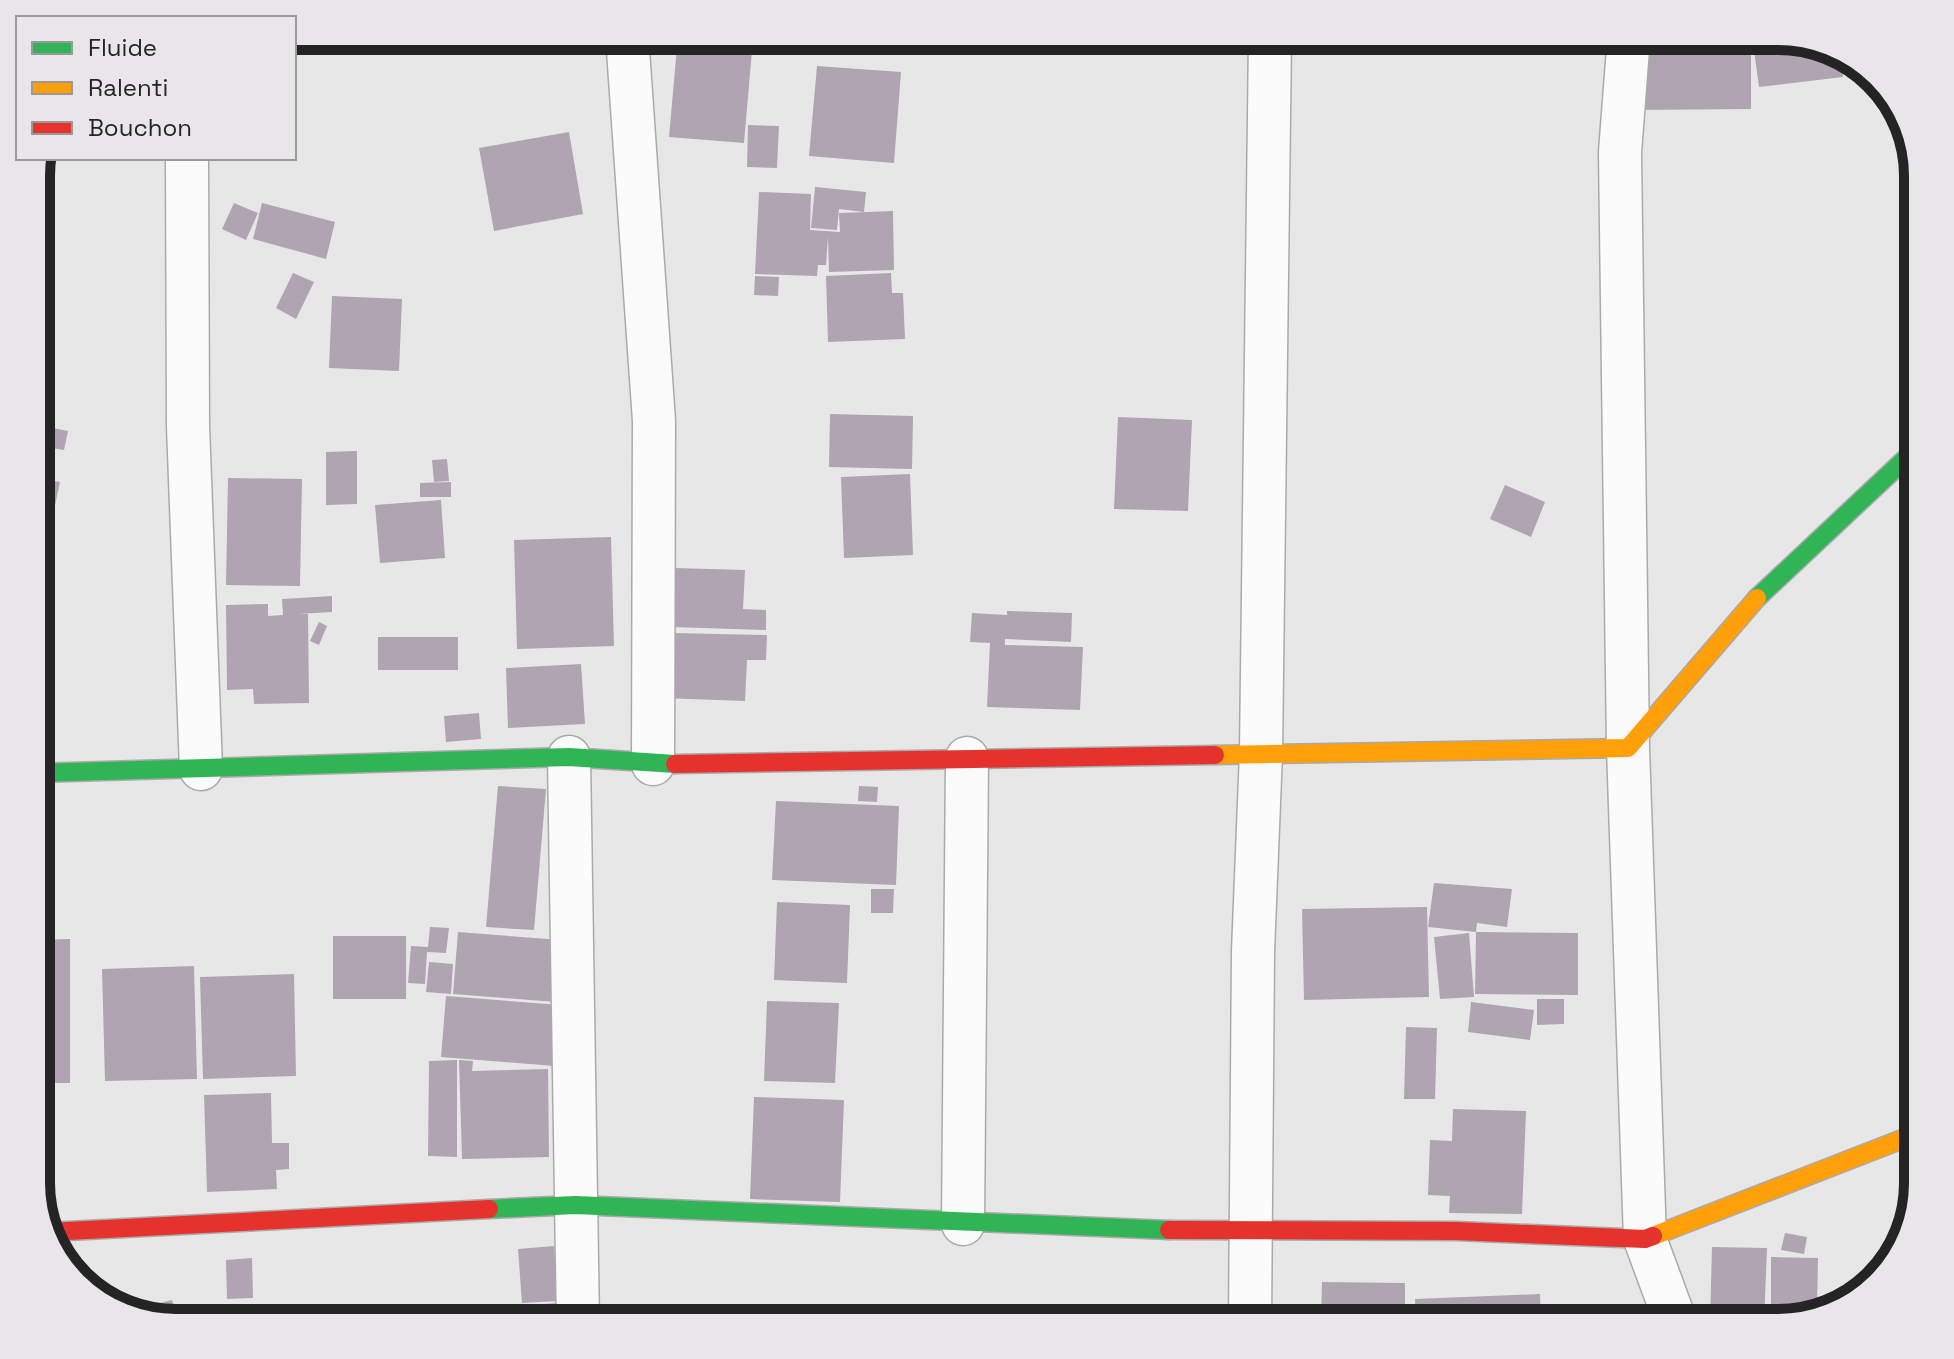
<svg xmlns="http://www.w3.org/2000/svg" width="1954" height="1359" viewBox="0 0 1954 1359" font-family="'Space Grotesk',sans-serif">
	<style>
		.building { fill: #b0a4b2 }
		.lines { fill: none; stroke-linecap: round; stroke-linejoin: round }
		.street-casing { stroke: #abaaab; stroke-width: 45 }
		.fast-casing { stroke: #abaaab; stroke-width: 21 }
		.slow-casing { stroke: #abaaab; stroke-width: 21 }
		.jam-casing { stroke: #abaaab; stroke-width: 21 }
		.street { stroke: #fcfbfc; stroke-width: 42 }
		.fast { stroke: #30b455; stroke-width: 18 }
		.slow { stroke: #ff9f0a; stroke-width: 18 }
		.jam { stroke: #e5322d; stroke-width: 18 }
		.rim { fill: none; stroke: #252425; stroke-width: 10 }
	</style>
	<rect width="100%" height="100%" fill="#e8e7e8"/>
	<g class="building">
		<path d="M678,36L753,39L744,143L669,137Z"/>
		<path d="M1751,36V109L1635,110L1634,38Z"/>
		<path d="M1752,36H1778L1841,55L1843,77L1759,87Z"/>
		<path d="M817,66L901,72L894,163L809,156Z"/>
		<path d="M748,125L779,126L777,168L747,167Z"/>
		<path d="M569,132L583,214L494,231L479,148Z"/>
		<path d="M815,187L866,192L864,212L839,209L837,230L811,228Z"/>
		<path d="M759,192L811,194L810,230L840,232L839,213L893,211L894,270L829,272L828,237L826,265H818L817,276L755,274Z"/>
		<path d="M234,203L258,213L246,240L222,229Z"/>
		<path d="M262,203L335,222L326,259L253,239Z"/>
		<path d="M293,273L314,282L296,319L276,308Z"/>
		<path d="M891,273L892,293H903L905,339L828,342L826,276Z"/>
		<path d="M755,276L779,277L778,296L754,295Z"/>
		<path d="M332,296L402,299L399,371L329,368Z"/>
		<path d="M830,414L913,416L912,469L829,467Z"/>
		<path d="M1118,417L1192,420L1188,511L1114,509Z"/>
		<path d="M43,426L68,431L64,450L39,446Z"/>
		<path d="M357,451V504L326,505V452Z"/>
		<path d="M447,459L449,481L434,482L432,460Z"/>
		<path d="M910,474L913,555L844,558L841,477Z"/>
		<path d="M228,478L302,479L300,586L226,585Z"/>
		<path d="M43,479L60,482L53,515L37,512Z"/>
		<path d="M451,482V497H420V483Z"/>
		<path d="M1505,485L1545,502L1531,537L1490,519Z"/>
		<path d="M441,500L445,558L380,563L375,505Z"/>
		<path d="M611,537L614,646L517,649L514,540Z"/>
		<path d="M674,568L745,570L743,609L766,610V630L672,627Z"/>
		<path d="M332,596V612L298,614H308L309,703L254,704L253,689L227,690L226,605L268,604V616L283,615L282,599Z"/>
		<path d="M1007,611L1072,613L1071,642L1005,639V645L1083,647L1080,710L987,707L990,643L970,642L972,613L1007,615Z"/>
		<path d="M319,622L327,626L319,645L310,641Z"/>
		<path d="M673,633L767,635L766,660H747L745,701L662,698Z"/>
		<rect x="378" y="637" width="80" height="33"/>
		<path d="M581,664L585,724L508,728L506,668Z"/>
		<path d="M479,713L481,739L446,742L444,716Z"/>
		<path d="M498,786L546,789L534,930L486,927Z"/>
		<path d="M859,786L878,787L877,802L858,801Z"/>
		<path d="M776,801L899,806L896,885L772,880Z"/>
		<path d="M1434,883L1512,889L1507,927L1477,923L1476,932L1428,927Z"/>
		<path d="M871,889H894L893,913H871Z"/>
		<path d="M777,902L850,905L847,983L774,980Z"/>
		<path d="M1427,907L1429,997L1304,1000L1302,909Z"/>
		<path d="M430,927L449,928L446,953L427,952L425,984L408,983L411,946L428,947Z"/>
		<path d="M458,932L561,940L556,1002L453,994Z"/>
		<path d="M1476,932L1578,933V995L1475,994Z"/>
		<path d="M1469,933L1474,997L1440,999L1434,937Z"/>
		<rect x="333" y="936" width="73" height="63"/>
		<path d="M70,939V1083H36V940Z"/>
		<path d="M429,962L453,964L451,994L426,992Z"/>
		<path d="M194,966L197,1079L105,1081L102,969Z"/>
		<path d="M294,974L296,1076L203,1079L200,977Z"/>
		<path d="M446,996L560,1005L555,1066L441,1057Z"/>
		<path d="M1537,999H1564V1024L1537,1025Z"/>
		<path d="M767,1001L839,1003L835,1083L764,1081Z"/>
		<path d="M1471,1002L1534,1010L1530,1040L1468,1032Z"/>
		<path d="M1406,1027L1437,1028L1435,1099H1404Z"/>
		<path d="M457,1060V1157L428,1156L429,1061Z"/>
		<path d="M459,1060L473,1061L472,1071L548,1069L549,1157L462,1159Z"/>
		<path d="M271,1093L272,1143H289V1169L276,1170L277,1189L207,1192L204,1095Z"/>
		<path d="M754,1097L844,1100L840,1202L750,1199Z"/>
		<path d="M1453,1109L1526,1111L1522,1214L1449,1213L1450,1196L1428,1195L1430,1140L1452,1141Z"/>
		<path d="M1785,1233L1807,1237L1804,1254L1781,1250Z"/>
		<path d="M554,1246L558,1301L522,1303L518,1249Z"/>
		<path d="M1712,1247L1767,1248L1764,1323H1710Z"/>
		<path d="M1771,1257L1818,1258L1817,1314L1771,1322Z"/>
		<path d="M252,1258L253,1298L227,1299L226,1260Z"/>
		<path d="M1322,1282L1405,1283V1323H1321Z"/>
		<path d="M1540,1294L1541,1323H1416L1415,1299Z"/>
		<path d="M172,1300L178,1323L133,1310Z"/>
		<path d="M558,1303L560,1323H450L449,1311Z"/>
		<path d="M443,1305L444,1323H371L370,1306Z"/>
		<path d="M233,1312L334,1315L333,1323H233Z"/>
	</g>
	<g class="lines">
		<g class="street-casing">
			<g id="street">
				<path d="M627,36L654,421L653,764"/>
				<path d="M1629,36L1620,152L1628,748L1645,1239L1676,1323"/>
				<path d="M187,158L188,426L201,769"/>
				<path d="M569,757L578,1323"/>
				<path d="M963,1224L967,758"/>
				<path d="M1250,1323L1253,952L1261,753L1270,36"/>
			</g>
		</g>
		<g class="fast-casing">
			<g id="fast">
				<path d="M1757,598L1918,447"/>
				<path d="M36,773L569,757L675,764"/>
				<path d="M489,1209L575,1205L1169,1230"/>
			</g>
		</g>
		<g class="slow-casing">
			<g id="slow">
				<path d="M1215,755L1628,748L1757,598"/>
				<path d="M1653,1236L1918,1133"/>
			</g>
		</g>
		<g class="jam-casing">
			<g id="jam">
				<path d="M675,764L1215,755"/>
				<path d="M1169,1230L1456,1231L1645,1239L1653,1236"/>
				<path d="M48,1232L489,1209"/>
			</g>
		</g>
		<use href="#street" class="street"/>
		<use href="#fast" class="fast"/>
		<use href="#slow" class="slow"/>
		<use href="#jam" class="jam"/>
	</g>
	<path d="M0 0H1954V1359H0ZM176 50H1778A126 126 0 0 1 1904 176V1183A126 126 0 0 1 1778 1309H176A126 126 0 0 1 50 1183V176A126 126 0 0 1 176 50Z" fill="#e8e6e9" fill-rule="evenodd"/>
	<path class="rim" d="M176 50H1778A126 126 0 0 1 1904 176V1183A126 126 0 0 1 1778 1309H176A126 126 0 0 1 50 1183V176A126 126 0 0 1 176 50Z"/>
	<rect x="16" y="16" width="280" height="144" fill="#e8e6e9" stroke="#9a989b" stroke-width="2"/>
	<rect x="32" y="42" width="40" height="12" fill="#30b455" stroke="#9a989b" stroke-width="2"/>
	<text x="88" y="56" font-size="24" fill="#252425">Fluide</text>
	<rect x="32" y="82" width="40" height="12" fill="#ff9f0a" stroke="#9a989b" stroke-width="2"/>
	<text x="88" y="96" font-size="24" fill="#252425">Ralenti</text>
	<rect x="32" y="122" width="40" height="12" fill="#e5322d" stroke="#9a989b" stroke-width="2"/>
	<text x="88" y="136" font-size="24" fill="#252425">Bouchon</text>
</svg>
